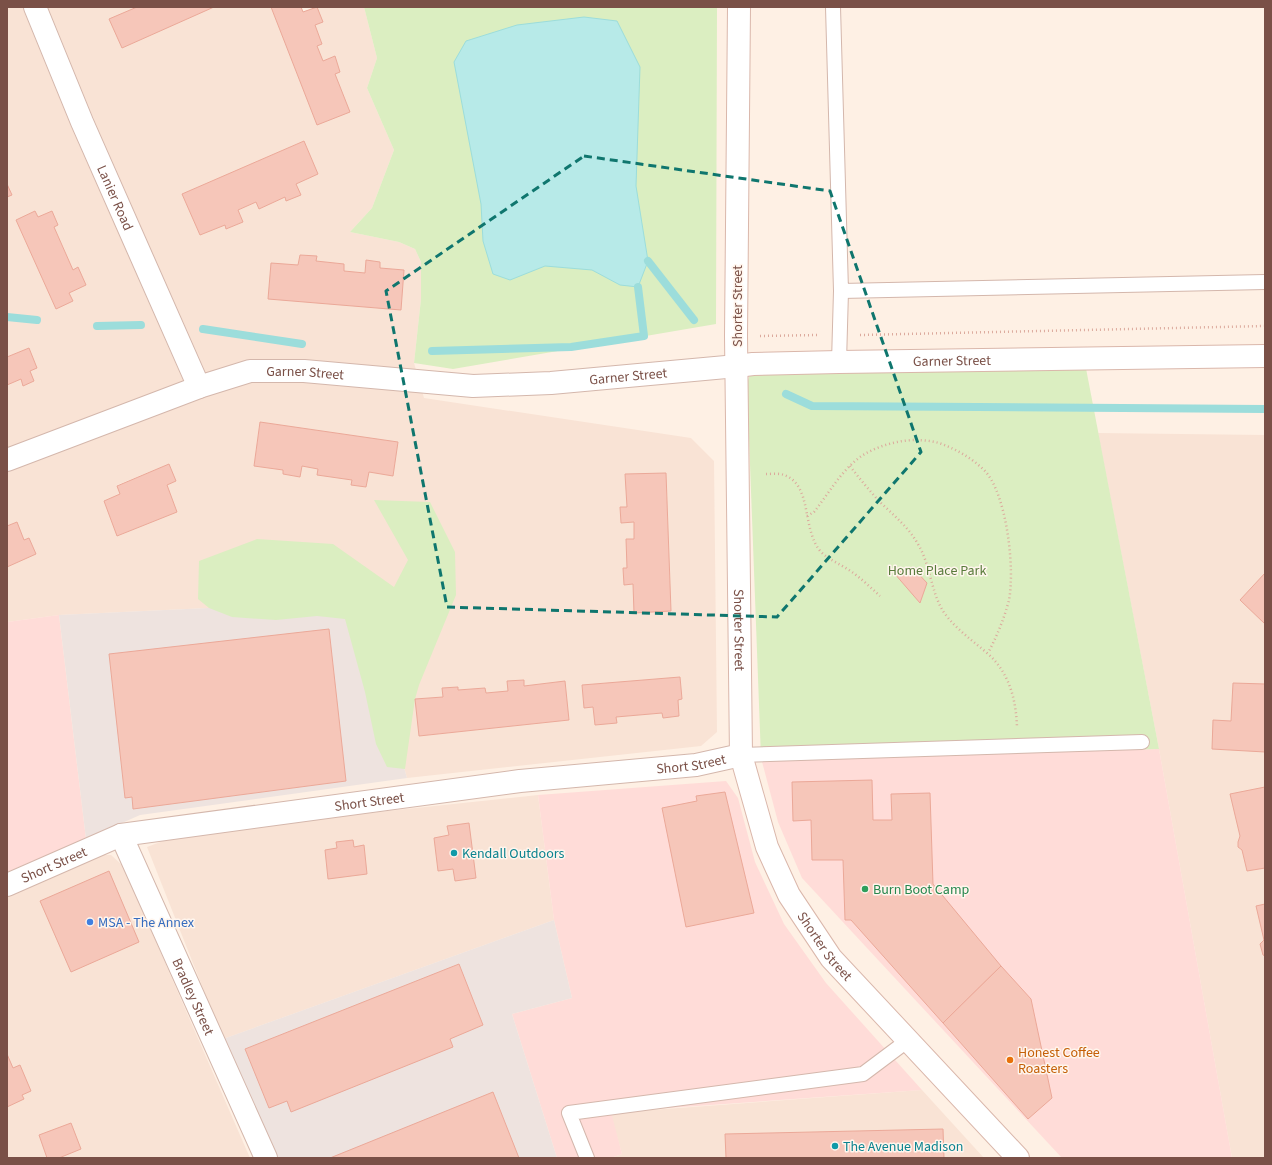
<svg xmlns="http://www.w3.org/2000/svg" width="1272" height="1165" viewBox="0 0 1272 1165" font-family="'Source Sans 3',sans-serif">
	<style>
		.residential { fill: #f9e3d5; fill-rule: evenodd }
		.commercial { fill: #ffdcd8 }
		.industrial { fill: #eee3df }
		.green { fill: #dbeec1 }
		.water { fill: #b7eae8; stroke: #9cdddb }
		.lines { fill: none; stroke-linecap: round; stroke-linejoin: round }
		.stream { stroke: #9cdddb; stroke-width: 8 }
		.building { fill: #f6c6b9; stroke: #eba898 }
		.lane-casing { stroke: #d4b7ac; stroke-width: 16 }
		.street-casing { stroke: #d4b7ac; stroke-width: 24 }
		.secondary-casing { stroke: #dab7ab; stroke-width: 24 }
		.path { stroke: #dca99c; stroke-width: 2.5; stroke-dasharray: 1 3; stroke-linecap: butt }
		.lane { stroke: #fff; stroke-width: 14 }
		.street { stroke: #fff; stroke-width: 22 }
		.secondary { stroke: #fff; stroke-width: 22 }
		.marked { fill: none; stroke: #0f766e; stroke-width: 3; stroke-dasharray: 8 5; stroke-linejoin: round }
		.culture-dot { fill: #0f9aa8; stroke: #fff5ed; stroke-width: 1.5 }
		.leisure-dot { fill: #2e9e5b; stroke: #fff5ed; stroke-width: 1.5 }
		.shop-dot { fill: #3f7fe0; stroke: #fff5ed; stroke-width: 1.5 }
		.food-dot { fill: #e8710a; stroke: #fff5ed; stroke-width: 1.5 }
		.labels { text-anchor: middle; stroke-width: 3; stroke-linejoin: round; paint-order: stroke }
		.street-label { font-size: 14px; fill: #7a5047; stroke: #fff5ed }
		.park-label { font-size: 14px; fill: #597b3b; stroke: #fff5ed }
		.culture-label { font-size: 14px; fill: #0d838f; stroke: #fff5ed; text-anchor: start }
		.leisure-label { font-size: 14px; fill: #27864d; stroke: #fff5ed; text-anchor: start }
		.shop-label { font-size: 14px; fill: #366cbe; stroke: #fff5ed; text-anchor: start }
		.food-label { font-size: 14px; fill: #c56008; stroke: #fff5ed; text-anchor: start }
	</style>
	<rect width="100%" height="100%" fill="#fef0e4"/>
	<g class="residential">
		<path d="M7,7H136L110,19L122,48L214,7H271L317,125L350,112L335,74L340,71L335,56L323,61L317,46L322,43L315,25L322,22L317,7H364L377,58L367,88L394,150L372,208L350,232L399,242L415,249L421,262V299L414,363L424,398L691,438L714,461L717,732L701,746L407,778L358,601L59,615L7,622V567L36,554L29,538L24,540L17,522L7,526V385L21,379L23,386L34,381L30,371L37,368L29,348L7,357V197L12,195L7,184ZM304,141L318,174L296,184L301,195L286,200L285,197L259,209L256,202L238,210L243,222L227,229L225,225L200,235L182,194ZM35,211L38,217L52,211L58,225L54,227L73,270L78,268L86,285L69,293L73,301L56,309L16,220ZM300,255L316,256V261L344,264V271L365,273L366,261L380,262V268L404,270L401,310L268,298L298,265ZM260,422L398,442L393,476L369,472L366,487L351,485L352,480L318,475V469L302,466L300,477L283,474V470L254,466ZM169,464L176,481L167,485L177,512L118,536L104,501L120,494L117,485ZM666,473L671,611L634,612L633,584L624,585L623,568H627V539H634V522L621,523L620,507H627L626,474ZM680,677L682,699L678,700L679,716L663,718L662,713L616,717L617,723L595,725L593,707L584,708L582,685ZM523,680L524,686L565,681L569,720L419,736L415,699L443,697L442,688L458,687V690L485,688L486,693L508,691V681Z"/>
		<path d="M1098,433L1265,435V1158H1232L1159,749Z"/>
		<path d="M538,795L554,920L223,1039L147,847L163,841L312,819Z"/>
		<path d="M101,855H111L123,866L250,1158H7V896Z"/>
		<path d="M922,1090L984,1158H611L622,1154L610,1113Z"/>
	</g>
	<g class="commercial">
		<path d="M59,615L86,839L7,872V622Z"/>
		<path d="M1159,749L1232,1158H1062L802,878L778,822L761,758Z"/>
		<path d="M726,781L738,798L755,862L784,924L826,983L922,1090L611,1112L622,1154L611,1158H557L512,1014L572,998L554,920L538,795Z"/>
	</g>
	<g class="industrial">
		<path d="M358,601L407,778L140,815L86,839L59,615Z"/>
		<path d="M554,920L572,998L512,1014L557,1158H278L223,1039Z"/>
	</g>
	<g class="green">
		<path d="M364,7H717L716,324L453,369L414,363L421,299V262L415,249L399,242L350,232L372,208L394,150L367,88L377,58Z"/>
		<path d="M1084,358L1159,749L761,758L747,384L753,364Z"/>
		<path d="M374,500L430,502L455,552L456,595L419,685L415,699L405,769L387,767L376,744L365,692L345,619L317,616L276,620L232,617L209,608L198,599L199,561L257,539L333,544L394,587L408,560Z"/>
	</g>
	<path class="water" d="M584,17L617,21L640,67L636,186L648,261L638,287L620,285L592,270L545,266L510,280L493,274L483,241L481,204L454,62L466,41L517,25Z"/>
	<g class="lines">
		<g class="stream">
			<path d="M648,261L694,320"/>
			<path d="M7,317L37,320"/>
			<path d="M97,326L141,325"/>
			<path d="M203,329L302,344"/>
			<path d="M432,351L571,347L644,336L638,287"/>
			<path d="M786,394L812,406L1265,409"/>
		</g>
	</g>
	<g class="building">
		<path d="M137,7H136H214L122,48L109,19Z"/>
		<path d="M271,7H301L303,12L317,7L323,22L315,25L322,44L317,46L323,61L335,56L340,72L335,74L350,112L317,125Z"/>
		<path d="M304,141L318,174L296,184L301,195L286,201L285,197L259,209L256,202L238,210L243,222L226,229L225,225L200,235L182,194Z"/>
		<path d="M7,184L12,195L7,197Z"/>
		<path d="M35,211L38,217L52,211L58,225L54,227L73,270L78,267L86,285L69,293L73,301L56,309L16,220Z"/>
		<path d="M300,255L317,256L316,261L344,264V271L365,273L366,260L380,262V268L404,270L401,310L268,299L271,263L298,265Z"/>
		<path d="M29,348L37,368L30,371L34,381L23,386L21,379L7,385V357Z"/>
		<path d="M260,422L398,442L393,476L369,472L366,487L351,485L352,480L317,475L318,469L302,466L300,477L283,474V470L254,466Z"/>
		<path d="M169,464L176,481L167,485L177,512L117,536L104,501L120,494L117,486Z"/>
		<path d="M666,473L671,611L634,613L633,584L624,585L623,568H627L626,539H634V522L621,523L620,507H627L625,474Z"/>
		<path d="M17,522L24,540L29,538L36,554L7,567V526Z"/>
		<path d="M914,569L927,583L920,603L894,573Z"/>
		<path d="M1265,573V624L1240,600Z"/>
		<path d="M329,629L346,781L133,809L132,797L125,798L109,654Z"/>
		<path d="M680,677L682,699L678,700L679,716L663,718L662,713L616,717L617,723L595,725L593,707L584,708L582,685Z"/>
		<path d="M524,680V686L565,681L569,720L419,736L415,699L443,697L442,688L458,687V690L485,688L486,693L508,691L507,681Z"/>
		<path d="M1233,683L1265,684V752L1212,749L1213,720L1231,721Z"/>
		<path d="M872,780L873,820H892L891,794L930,793L933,884L1001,966L943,1023L851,920H845L843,860H812L811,820L793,821L792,782Z"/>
		<path d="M1265,787V868L1247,871L1242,850L1238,847V842L1240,836L1230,794Z"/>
		<path d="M725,792L754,913L686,927L662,808L697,801L696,796Z"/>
		<path d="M469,823L476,878L455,881L453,869L438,871L434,838L449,835L447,826Z"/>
		<path d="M353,840L354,847L364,845L367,874L328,879L325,850L337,848L336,842Z"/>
		<path d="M109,871L139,942L71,972L40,901Z"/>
		<path d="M1265,904V956L1263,955L1260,944L1264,940L1256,906Z"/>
		<path d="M459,964L483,1025L450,1039L453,1047L291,1112L287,1101L269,1108L245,1049Z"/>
		<path d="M1001,966L1031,999L1052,1098L1028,1119L943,1023Z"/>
		<path d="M7,1054L13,1068L20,1065L31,1091L22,1095L24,1099L7,1107Z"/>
		<path d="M493,1092L519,1158H330Z"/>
		<path d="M71,1123L81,1149L59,1158H47L39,1135Z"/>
		<path d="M943,1129L944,1158H958H726L725,1134Z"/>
	</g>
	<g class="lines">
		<g class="lane-casing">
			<g id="lane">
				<path d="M833,7L841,291L1265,282"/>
				<path d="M839,362L841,291"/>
				<path d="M741,755L1142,742"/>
				<path d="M587,1158L569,1113L863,1074L907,1041"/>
			</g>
		</g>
		<g class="street-casing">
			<g id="street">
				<path id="s1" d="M35,7L82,122L199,387"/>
				<path id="s2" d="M7,460L202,386L250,371H304L473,386L551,383L737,366"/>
				<path id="s3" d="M121,835L266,1158"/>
				<path id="s4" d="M7,885L121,835L520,781L696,765L741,755"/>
			</g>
		</g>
		<g class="secondary-casing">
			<g id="secondary">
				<path id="s5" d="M739,7L736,336L741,755L767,847L789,895L831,958L1018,1158"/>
				<path id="s6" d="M737,366L753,364L839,362L1265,356"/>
			</g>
		</g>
		<g class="path">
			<path d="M860,335L1265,326"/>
			<path d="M760,336L819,335"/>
			<path d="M850,466C859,478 869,490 879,501C894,516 909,527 919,546C931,567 931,594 945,614C957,630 972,640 987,653C1009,672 1016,699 1017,727"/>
			<path d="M766,474C772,474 779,473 784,475C813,485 801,529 821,552C828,559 836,562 844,567C858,575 869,586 880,596"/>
			<path d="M807,516L814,512C829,493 842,469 863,455C885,442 914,436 939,443C956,449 972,458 985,471C1007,495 1015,569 1009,600C1004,619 997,636 988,653"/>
		</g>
		<use href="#lane" class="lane"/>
		<use href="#street" class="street"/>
		<use href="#secondary" class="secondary"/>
	</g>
	<path class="marked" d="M584,156L830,191L921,452L777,617L447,607L386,291Z"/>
	<g class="culture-dot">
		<circle cx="454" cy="853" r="4"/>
		<circle cx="835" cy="1146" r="4"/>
	</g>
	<circle class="leisure-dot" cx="865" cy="889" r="4"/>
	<circle class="shop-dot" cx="90" cy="922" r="4"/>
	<circle class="food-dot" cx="1010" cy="1060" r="4"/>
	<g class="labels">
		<g class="street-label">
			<text dy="5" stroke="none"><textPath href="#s1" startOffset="207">Lanier Road</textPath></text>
			<text transform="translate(737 306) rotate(-90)" y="5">Shorter Street</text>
			<text dy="5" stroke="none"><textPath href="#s6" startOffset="215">Garner Street</textPath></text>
			<text dy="5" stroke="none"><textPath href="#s2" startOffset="314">Garner Street</textPath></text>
			<text dy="5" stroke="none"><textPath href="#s2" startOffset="638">Garner Street</textPath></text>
			<text dy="5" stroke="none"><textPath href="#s5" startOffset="623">Shorter Street</textPath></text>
			<text dy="5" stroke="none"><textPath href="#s4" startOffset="699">Short Street</textPath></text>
			<text dy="5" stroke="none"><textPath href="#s4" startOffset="375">Short Street</textPath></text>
			<text dy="5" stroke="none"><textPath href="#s4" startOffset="51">Short Street</textPath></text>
			<text dy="5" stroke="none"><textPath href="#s5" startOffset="959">Shorter Street</textPath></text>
			<text dy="5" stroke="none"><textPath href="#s3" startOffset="177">Bradley Street</textPath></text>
		</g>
		<g class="park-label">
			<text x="937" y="575">Home Place Park</text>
		</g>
		<g class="culture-label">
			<text x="462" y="858">Kendall Outdoors</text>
			<text x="843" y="1151">The Avenue Madison</text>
		</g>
		<g class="leisure-label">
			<text x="873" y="894">Burn Boot Camp</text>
		</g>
		<g class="shop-label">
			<text x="98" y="927">MSA - The Annex</text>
		</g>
		<g class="food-label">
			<text x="1018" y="1057">Honest Coffee<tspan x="1018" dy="16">Roasters</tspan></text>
		</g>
	</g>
	<rect width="1272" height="1165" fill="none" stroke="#7a5047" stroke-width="16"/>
</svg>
